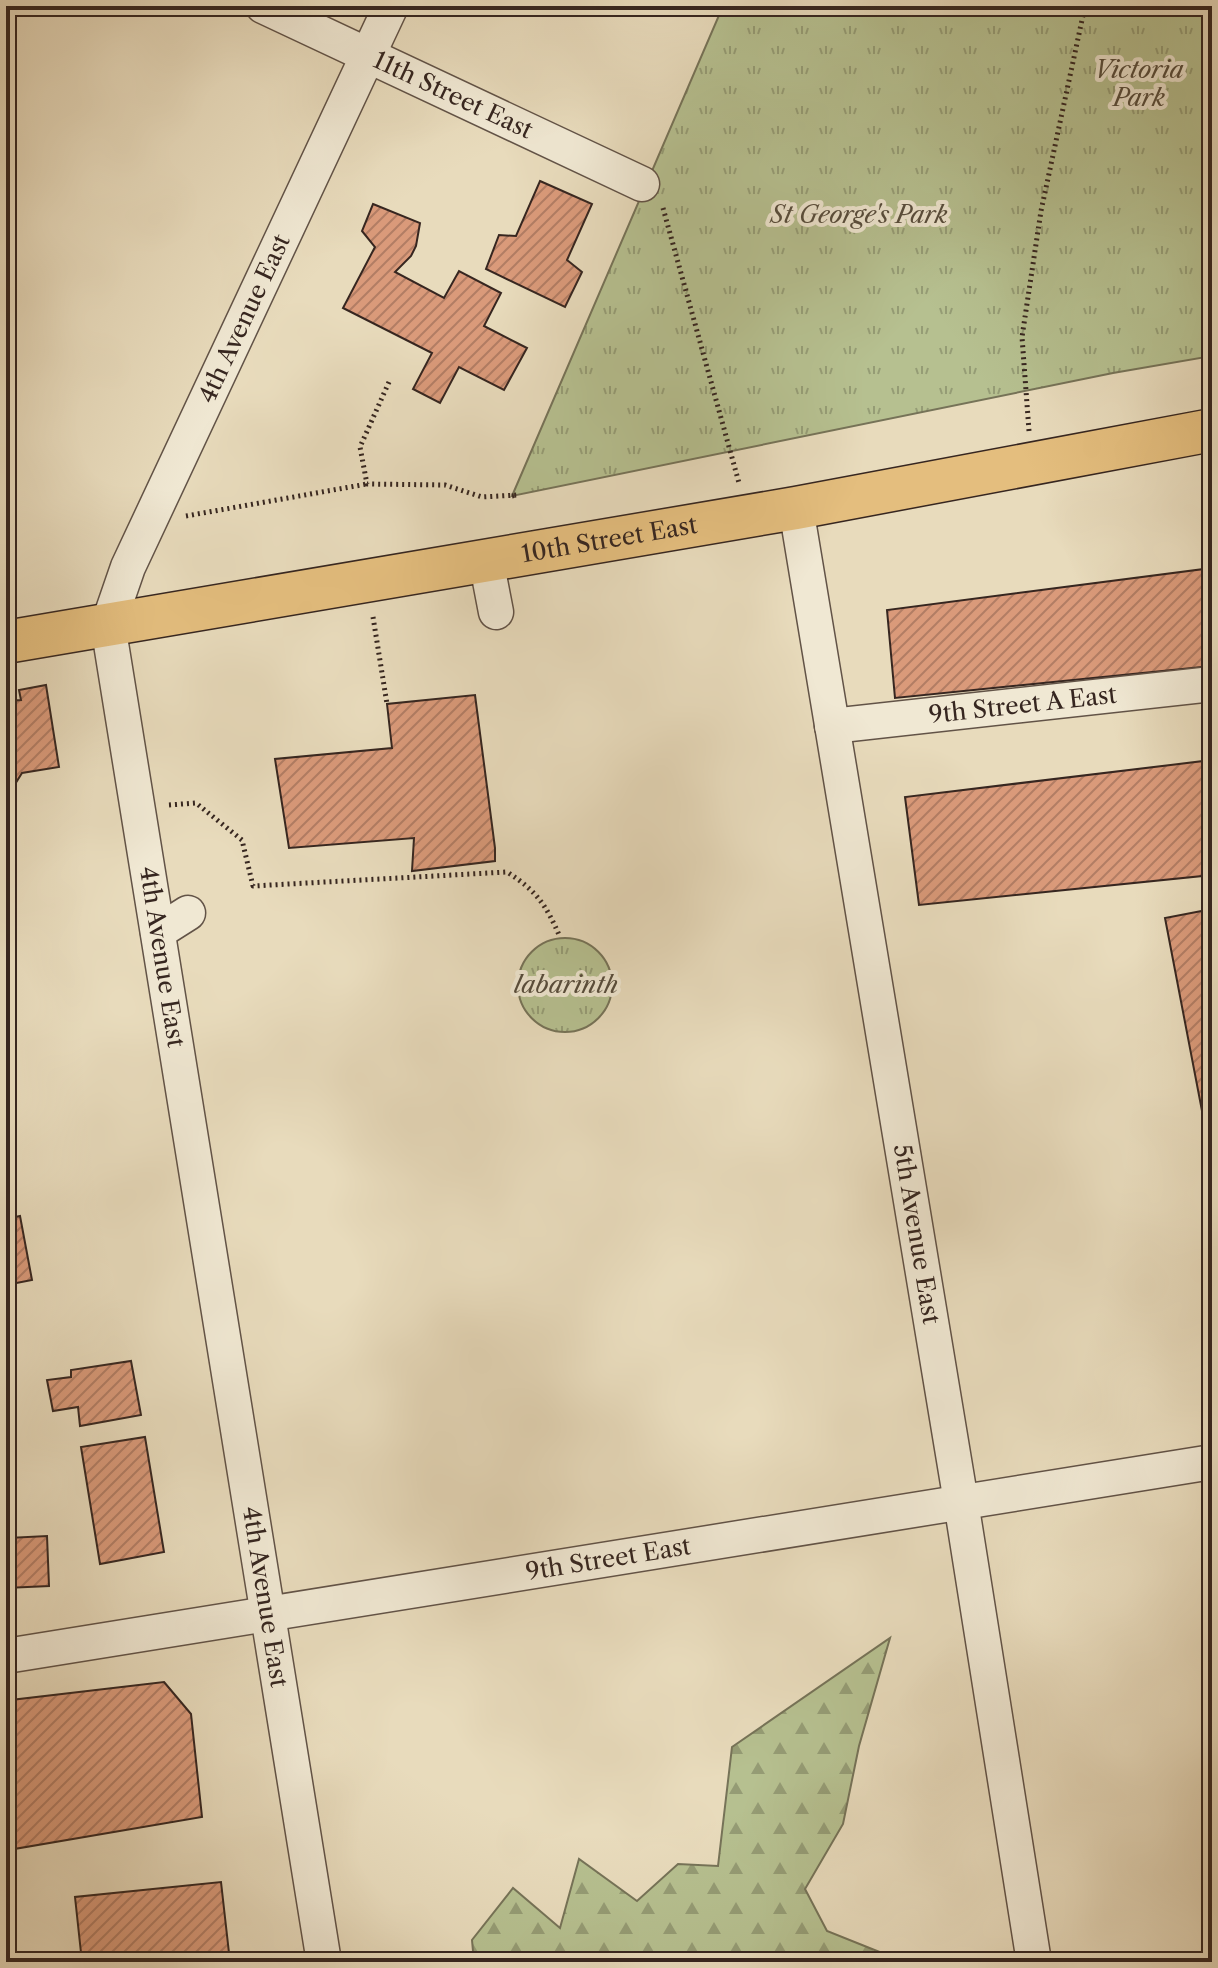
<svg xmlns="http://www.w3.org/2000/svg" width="1218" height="1968" viewBox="0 0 1218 1968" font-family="'Libre Caslon Text',serif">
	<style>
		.forest { fill: url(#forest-firs); stroke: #767358; stroke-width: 2 }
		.park { fill: url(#park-tufts); stroke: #767358; stroke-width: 2 }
		.building { fill: url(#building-hatch); stroke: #362620; stroke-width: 2 }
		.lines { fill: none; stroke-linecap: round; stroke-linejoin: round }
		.minor-casing { stroke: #625347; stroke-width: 37 }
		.major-casing { stroke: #362620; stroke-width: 45 }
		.path { stroke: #362620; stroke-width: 5; stroke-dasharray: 2 4; stroke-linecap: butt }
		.minor { stroke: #f0e8d3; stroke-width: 34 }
		.major { stroke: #e4be7e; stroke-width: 42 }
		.labels { text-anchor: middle; stroke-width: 8; stroke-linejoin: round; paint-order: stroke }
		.park-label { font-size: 24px; font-style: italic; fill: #564c3c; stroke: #f0e8d3 }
		.street-label { font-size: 24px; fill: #362620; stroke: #f0e8d3 }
	</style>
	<defs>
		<pattern id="forest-firs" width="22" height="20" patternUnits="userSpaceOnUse" patternTransform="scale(2)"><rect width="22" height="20" fill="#b6c090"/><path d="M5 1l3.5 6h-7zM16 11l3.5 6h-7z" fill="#959c75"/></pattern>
		<pattern id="park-tufts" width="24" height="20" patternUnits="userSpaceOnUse" patternTransform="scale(2)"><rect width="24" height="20" fill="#b6c090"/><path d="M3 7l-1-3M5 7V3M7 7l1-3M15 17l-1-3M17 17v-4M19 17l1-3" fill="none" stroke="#959c75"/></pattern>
		<pattern id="building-hatch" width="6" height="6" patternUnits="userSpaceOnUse" patternTransform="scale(2)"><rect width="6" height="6" fill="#da9a7a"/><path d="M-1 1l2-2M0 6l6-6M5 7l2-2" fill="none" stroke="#b27d64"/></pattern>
	</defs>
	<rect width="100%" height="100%" fill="#e8dbbc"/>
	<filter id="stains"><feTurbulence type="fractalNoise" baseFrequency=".0025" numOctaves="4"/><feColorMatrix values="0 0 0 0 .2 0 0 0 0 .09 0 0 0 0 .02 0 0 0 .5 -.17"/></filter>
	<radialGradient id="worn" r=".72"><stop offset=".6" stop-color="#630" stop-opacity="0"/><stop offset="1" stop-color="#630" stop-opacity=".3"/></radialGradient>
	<path class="forest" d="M890,1638L859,1746L843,1824L805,1889L827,1931L887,1955L886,1962H474L472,1940L513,1888L560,1928L579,1859L637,1901L678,1864L718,1866L732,1747Z"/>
	<g class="park">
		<path d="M723,6H1212V356L1113,373L512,496Z"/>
		<circle cx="565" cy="985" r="47"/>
	</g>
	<g class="building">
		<path d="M540,181L592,204L567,260L582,272L565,307L486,269L499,235L516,236Z"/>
		<path d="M373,204L420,223L416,246L411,256L395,272L444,298L459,271L501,293L484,326L527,348L504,390L459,367L440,403L413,389L432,353L343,308L375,247L362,231Z"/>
		<path d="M1212,568V666L895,698L887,610Z"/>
		<path d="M46,685L59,767L22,773L12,789L6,790V698L8,701L21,700L19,690Z"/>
		<path d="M475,695L495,848V861L412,871L414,838L289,848L275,759L392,748L387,704Z"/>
		<path d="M1212,760V875L919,905L905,797Z"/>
		<path d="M1212,909V1163L1165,918Z"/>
		<path d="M20,1216L32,1280L6,1285V1219Z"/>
		<path d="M131,1361L141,1415L80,1426L78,1407L53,1411L47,1380L71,1377V1370Z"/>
		<path d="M145,1437L164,1552L100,1564L81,1447Z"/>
		<path d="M6,1533L8,1538L47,1536L49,1586L6,1588Z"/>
		<path d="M164,1682L191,1714L202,1817L14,1849L6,1822V1710L11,1700Z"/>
		<path d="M221,1882L230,1962H82L75,1897Z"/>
	</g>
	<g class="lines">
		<g class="minor-casing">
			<g id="minor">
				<path id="s1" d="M263,6L642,184"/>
				<path id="s2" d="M796,508L961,1502L1034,1962"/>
				<path d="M486,560L496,612"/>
				<path id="s3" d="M832,726L1212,684"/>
				<path d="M158,932L188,913"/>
				<path id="s4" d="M6,1656L1212,1462"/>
				<path id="s5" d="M324,1962L108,625L128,567L391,6"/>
			</g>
		</g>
		<g class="major-casing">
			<g id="major">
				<path id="s6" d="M6,642L796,508L1212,430"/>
			</g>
		</g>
		<g class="path">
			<path d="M954,10L956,6"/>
			<path d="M663,208L739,483"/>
			<path d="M389,382L360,447L367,484L445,485L482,497L517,495L512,496"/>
			<path d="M1029,431L1022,337L1041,211L1085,6"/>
			<path d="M186,516L367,484"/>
			<path d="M373,617L387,704"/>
			<path d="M169,805L196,803L242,840L253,886L507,872C537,891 546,905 560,937"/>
		</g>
		<use href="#minor" class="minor"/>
		<use href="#major" class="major"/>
	</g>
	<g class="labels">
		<g class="park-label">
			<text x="1139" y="78">Victoria<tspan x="1139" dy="28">Park</tspan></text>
			<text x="859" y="223">St George's Park</text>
			<text x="566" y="993">labarinth</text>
		</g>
		<g class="street-label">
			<text dy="8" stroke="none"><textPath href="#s1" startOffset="210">11th Street East</textPath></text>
			<text dy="8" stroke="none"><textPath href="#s5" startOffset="1690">4th Avenue East</textPath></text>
			<text dy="8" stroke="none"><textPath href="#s6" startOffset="612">10th Street East</textPath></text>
			<text dy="8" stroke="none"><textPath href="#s3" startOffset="192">9th Street A East</textPath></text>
			<text transform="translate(162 957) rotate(81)" y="8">4th Avenue East</text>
			<text dy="8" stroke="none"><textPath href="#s2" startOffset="736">5th Avenue East</textPath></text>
			<text dy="8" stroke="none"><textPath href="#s4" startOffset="610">9th Street East</textPath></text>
			<text transform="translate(265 1597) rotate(81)" y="8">4th Avenue East</text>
		</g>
	</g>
	<rect width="1218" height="1968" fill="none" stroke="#e8dbbc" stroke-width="32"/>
	<rect x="8" y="8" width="1202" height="1952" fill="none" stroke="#362620" stroke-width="4"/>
	<rect x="16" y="16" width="1186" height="1936" fill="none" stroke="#362620" stroke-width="2"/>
	<rect width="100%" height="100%" filter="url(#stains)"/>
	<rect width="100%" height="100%" fill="url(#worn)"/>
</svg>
